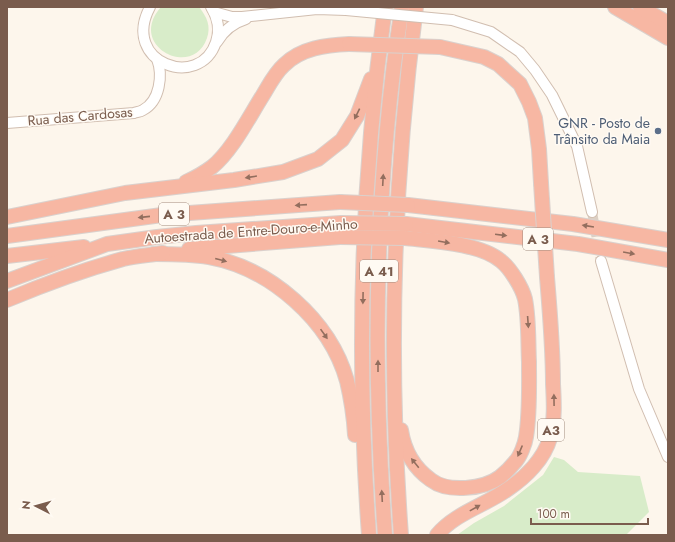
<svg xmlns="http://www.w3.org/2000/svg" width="675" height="542" viewBox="0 0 675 542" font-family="Jost,sans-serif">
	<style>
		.green { fill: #d8ecc9 }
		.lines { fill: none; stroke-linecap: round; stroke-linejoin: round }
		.minor-tunnel { stroke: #dcd0c4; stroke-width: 10; stroke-dasharray: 10 5; stroke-linecap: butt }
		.minor-casing { stroke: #d1beb0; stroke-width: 12 }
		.highway-casing { stroke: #dad1cd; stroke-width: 16 }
		.minor { stroke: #fff; stroke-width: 10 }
		.highway { stroke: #f7b7a3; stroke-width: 14 }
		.minor-bridge-casing { stroke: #d1beb0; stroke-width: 12; stroke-linecap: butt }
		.highway-bridge-casing { stroke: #dad1cd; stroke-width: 16; stroke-linecap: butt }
		.minor-bridge { stroke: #fff; stroke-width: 10 }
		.highway-bridge { stroke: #f7b7a3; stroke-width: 14 }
		.oneway { fill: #936e5e }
		.service-dot { fill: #5c6f8a; stroke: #fffaf3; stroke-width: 1.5 }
		.labels { text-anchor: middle; stroke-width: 3; stroke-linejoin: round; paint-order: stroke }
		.shield { fill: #fffaf3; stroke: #a28b7f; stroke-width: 1 }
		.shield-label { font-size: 13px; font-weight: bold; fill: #7a5c4d }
		.street-label { font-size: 14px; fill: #7a5c4d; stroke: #fffaf3 }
		.service-label { font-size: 14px; fill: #4e5e75; stroke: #fffaf3; text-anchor: end }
	</style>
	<rect width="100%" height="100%" fill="#fdf6ec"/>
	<g class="green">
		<path d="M161,7H199C207,17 211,26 207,38C193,80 126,46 161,7Z"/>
		<path d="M554,457L564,460L578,472L640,476L649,512L626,535H457L474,523L504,506L543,475Z"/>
	</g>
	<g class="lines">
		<path class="minor-tunnel" d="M592,212L601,261"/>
		<g class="minor-casing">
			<g id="minor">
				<path d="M150,7C120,63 200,91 216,42C220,30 218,18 211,7"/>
				<path d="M214,12L232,17H242L317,9L346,10"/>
				<path d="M452,20L491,32L520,52L535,70L552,95L577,146L592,212"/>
				<path d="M217,42C224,30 233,23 246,19"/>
				<path d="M7,123L134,113C137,112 140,112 143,110C160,101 163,75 157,59"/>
				<path d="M601,261L639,389L668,457"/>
			</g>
		</g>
		<g class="highway-casing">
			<g id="highway">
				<path d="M615,7L668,38"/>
				<path d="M640,7L668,23"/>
				<path d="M440,47L484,57L498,64L520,84L529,102L535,118L539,149L541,183"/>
				<path d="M186,182C195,178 204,173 212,167C232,151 249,117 263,95C269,85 275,73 284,65C301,48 326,45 349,44"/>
				<path d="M408,205L573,224L668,240"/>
				<path d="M7,217L125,193L234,180L283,172L318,159L342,140L357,116L371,79"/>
				<path d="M406,224L578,244L668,260"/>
				<path d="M7,236L162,215L340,202"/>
				<path d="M189,249L340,237"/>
				<path d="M154,254C172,254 191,254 209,257C270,268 330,320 347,381C351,398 354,417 355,435"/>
				<path d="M7,256L84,247"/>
				<path d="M7,281L107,244L157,237L196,233L341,223"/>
				<path d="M7,300C45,284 83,270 123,259C136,256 150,255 163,253"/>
				<path d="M401,430C404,450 414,468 431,480C448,493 484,489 500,477C505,473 511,467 515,462C520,457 525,444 526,437C530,413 529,387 529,362C528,341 529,319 525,299C522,287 510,268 501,261C480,243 432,241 405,238"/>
				<path d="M369,535C356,359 361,182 385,7"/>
				<path d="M385,535C372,359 375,181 402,7"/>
				<path d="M401,535C388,359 393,182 416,7"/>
				<path d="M437,535C455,513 486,505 508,489C526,477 544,459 550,438C555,421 554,402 553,384C553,348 550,313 547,277"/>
			</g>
		</g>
		<use href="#minor" class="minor"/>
		<use href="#highway" class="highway"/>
		<g class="minor-bridge-casing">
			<path id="minor-bridge" d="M346,10L452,20"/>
		</g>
		<g class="highway-bridge-casing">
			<g id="highway-bridge">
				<path d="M349,44L440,47"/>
				<path d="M541,183L547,277"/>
				<path d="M340,202L408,205"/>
				<path d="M341,223L406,224"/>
				<path d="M340,237L405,238"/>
			</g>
		</g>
		<use href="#minor-bridge" class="minor-bridge"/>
		<use href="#highway-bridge" class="highway-bridge"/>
	</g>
	<defs><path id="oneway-solid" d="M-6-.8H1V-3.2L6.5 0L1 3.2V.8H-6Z"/></defs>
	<g class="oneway">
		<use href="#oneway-solid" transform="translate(357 114) rotate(116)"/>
		<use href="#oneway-solid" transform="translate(251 177) rotate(171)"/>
		<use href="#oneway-solid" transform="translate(383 180) rotate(-87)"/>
		<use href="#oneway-solid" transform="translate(301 205) rotate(176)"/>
		<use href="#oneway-solid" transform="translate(144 217) rotate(174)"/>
		<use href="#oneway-solid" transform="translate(588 226) rotate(-171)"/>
		<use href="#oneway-solid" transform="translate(501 235) rotate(7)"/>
		<use href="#oneway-solid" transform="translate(444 242) rotate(10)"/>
		<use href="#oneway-solid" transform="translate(629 253) rotate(10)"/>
		<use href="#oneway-solid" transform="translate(221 260) rotate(15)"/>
		<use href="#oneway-solid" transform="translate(363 298) rotate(91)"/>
		<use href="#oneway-solid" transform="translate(528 322) rotate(86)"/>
		<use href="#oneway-solid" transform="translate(324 334) rotate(55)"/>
		<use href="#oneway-solid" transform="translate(378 366) rotate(-90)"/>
		<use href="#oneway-solid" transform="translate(554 400) rotate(-91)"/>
		<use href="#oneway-solid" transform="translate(520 451) rotate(113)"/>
		<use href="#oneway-solid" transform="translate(415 463) rotate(-129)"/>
		<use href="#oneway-solid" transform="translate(382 496) rotate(-93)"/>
		<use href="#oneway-solid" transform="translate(475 508) rotate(-29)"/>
	</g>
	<circle class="service-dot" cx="658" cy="131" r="4"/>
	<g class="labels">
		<g class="shield">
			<rect x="159" y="203" width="30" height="22" rx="3"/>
			<rect x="523" y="228" width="30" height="22" rx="3"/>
			<rect x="360" y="260" width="38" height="22" rx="3"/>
			<rect x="538" y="419" width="26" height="22" rx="3"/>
		</g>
		<g class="shield-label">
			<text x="174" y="219">A 3</text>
			<text x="538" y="244">A 3</text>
			<text x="379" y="276">A 41</text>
			<text x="551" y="435">A3</text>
		</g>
		<g class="street-label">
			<text transform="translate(80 116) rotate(-5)" y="5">Rua das Cardosas</text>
			<text transform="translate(251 231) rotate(-4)" y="5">Autoestrada de Entre-Douro-e-Minho</text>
		</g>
		<g class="service-label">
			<text x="650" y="128">GNR - Posto de<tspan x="650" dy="16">Trânsito da Maia</tspan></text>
		</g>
	</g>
	<rect width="675" height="542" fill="none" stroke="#7a5c4d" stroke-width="16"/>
	<g transform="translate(36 506) rotate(276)" stroke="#fffaf3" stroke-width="3" paint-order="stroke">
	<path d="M0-3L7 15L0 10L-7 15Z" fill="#7a5c4d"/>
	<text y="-6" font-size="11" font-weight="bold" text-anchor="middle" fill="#7a5c4d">N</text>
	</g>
	<path d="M531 518v6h117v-6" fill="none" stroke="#7a5c4d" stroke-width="2"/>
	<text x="537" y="518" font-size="12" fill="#7a5c4d" stroke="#fffaf3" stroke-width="3" paint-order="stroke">100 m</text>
</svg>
